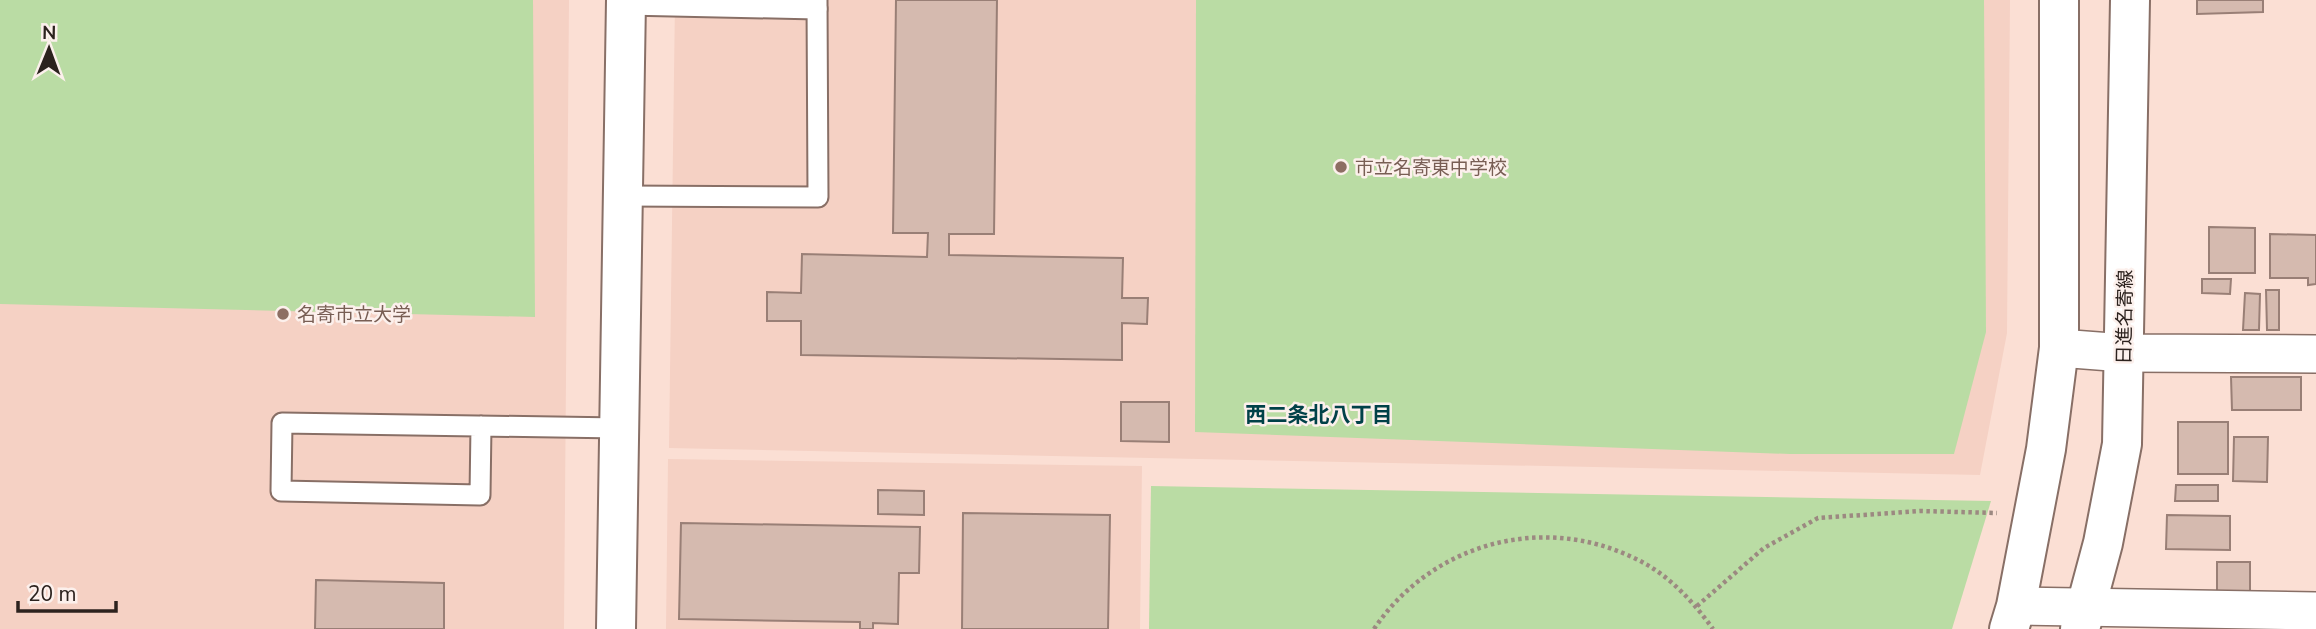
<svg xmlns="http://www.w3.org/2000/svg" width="2316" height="629" viewBox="0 0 2316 629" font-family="'Nunito Sans','Noto Sans JP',sans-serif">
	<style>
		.built { fill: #f5d1c4 }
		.green { fill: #badca4 }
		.building { fill: #d5baaf; stroke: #997f76; stroke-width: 2 }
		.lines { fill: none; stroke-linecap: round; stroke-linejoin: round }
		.lane-casing { stroke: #886f66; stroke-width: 23 }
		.street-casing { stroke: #886f66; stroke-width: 40 }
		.secondary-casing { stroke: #886f66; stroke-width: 42 }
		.path { stroke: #9c8981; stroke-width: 4.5; stroke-dasharray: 3.5 3.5; stroke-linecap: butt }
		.lane { stroke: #fff; stroke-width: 19 }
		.street { stroke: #fff; stroke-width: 37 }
		.secondary { stroke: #fff; stroke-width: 38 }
		.education-dot { fill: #8d6e63; stroke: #fcf0ec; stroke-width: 2.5 }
		.labels { text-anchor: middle; stroke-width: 5; stroke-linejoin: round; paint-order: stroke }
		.education-label { font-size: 19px; fill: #785e54; stroke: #fcf0ec; text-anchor: start }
		.street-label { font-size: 19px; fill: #2c221e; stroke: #fcf0ec }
		.neighbourhood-label { font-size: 21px; font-weight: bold; fill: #004148; stroke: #fcf0ec }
	</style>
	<rect width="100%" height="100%" fill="#fbdfd4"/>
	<g class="built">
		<path d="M0,0H569L564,629H0Z"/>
		<path d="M675,0H2010L2007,333L1980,475L669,448Z"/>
		<path d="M668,459L1142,466L1140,629H666Z"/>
	</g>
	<g class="green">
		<path d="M0,0H533L535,317L0,304Z"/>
		<path d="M1196,0H1984L1986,332L1954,454H1790L1195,432Z"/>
		<path d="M1151,486L1991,501L1952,629H1149Z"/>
	</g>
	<g class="building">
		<path d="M896,0H997L994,234H949V255L1123,258L1122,298H1148L1147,324L1122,323V360L801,355V321H767V292L801,293L802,254L927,257L928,233H893Z"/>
		<path d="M2197,0H2263V12L2197,14Z"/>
		<path d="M2209,227L2255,228V273H2209Z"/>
		<path d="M2270,234L2316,235V284L2308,285V278H2270Z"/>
		<path d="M2202,279H2231L2230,294L2202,293Z"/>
		<path d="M2266,290H2279V330H2267Z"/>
		<path d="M2245,293L2260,294L2259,330H2243Z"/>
		<path d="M2231,377H2301V410H2232Z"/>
		<path d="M1121,402H1169V442L1121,441Z"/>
		<rect x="2178" y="422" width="50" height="52"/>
		<path d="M2234,437H2268L2267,482L2233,481Z"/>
		<path d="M2176,485H2218V501H2175Z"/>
		<path d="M878,490L924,491V515L878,514Z"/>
		<path d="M963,513L1110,515L1108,629H962Z"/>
		<path d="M2167,515L2230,516V550L2166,549Z"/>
		<path d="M681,523L920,527L919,573H899L898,624L873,623V629H860V622L679,619Z"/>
		<rect x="2217" y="562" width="33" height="29"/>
		<path d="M316,580L444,583V629H315Z"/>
	</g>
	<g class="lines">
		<g class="lane-casing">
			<g id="lane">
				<path d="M626,5L817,9"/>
				<path d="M623,196L818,197L817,0"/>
				<path d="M481,426L480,495L281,491L282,423L619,428"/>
			</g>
		</g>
		<g class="street-casing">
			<g id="street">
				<path d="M2059,348L2124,353L2316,354"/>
				<path d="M2016,606L2316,611"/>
			</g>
		</g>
		<g class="secondary-casing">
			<g id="secondary">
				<path d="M616,629L626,0"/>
				<path d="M2009,629L2016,606L2046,449L2059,348V0"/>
				<path d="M2080,629L2103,543L2122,444L2130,0"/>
			</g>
		</g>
		<g class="path">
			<path d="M1697,606L1764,548L1818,518L1921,511L1997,513"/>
			<path d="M1374,629C1431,544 1541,513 1634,558C1667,573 1692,600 1713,629"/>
		</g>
		<use href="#lane" class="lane"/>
		<use href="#street" class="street"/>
		<use href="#secondary" class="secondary"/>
	</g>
	<g class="education-dot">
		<circle cx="1341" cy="167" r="7"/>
		<circle cx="283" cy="314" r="7"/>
	</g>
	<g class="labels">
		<g class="education-label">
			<text x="1355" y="174">市立名寄東中学校</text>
			<text x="297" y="321">名寄市立大学</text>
		</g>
		<g class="street-label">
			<text transform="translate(2124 317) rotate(-89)" y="7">日進名寄線</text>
		</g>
		<g class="neighbourhood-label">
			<text x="1319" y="422">西二条北八丁目</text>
		</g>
	</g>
	<g transform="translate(49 49) rotate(1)" stroke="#fcf0ec" stroke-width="5" paint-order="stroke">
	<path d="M0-5L12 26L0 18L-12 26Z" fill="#2c221e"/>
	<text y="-10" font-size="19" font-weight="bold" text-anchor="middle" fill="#2c221e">N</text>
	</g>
	<path d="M18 601v10h98v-10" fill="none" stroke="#2c221e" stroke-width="3.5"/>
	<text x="28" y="601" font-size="21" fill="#2c221e" stroke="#fcf0ec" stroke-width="5" paint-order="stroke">20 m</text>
</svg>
